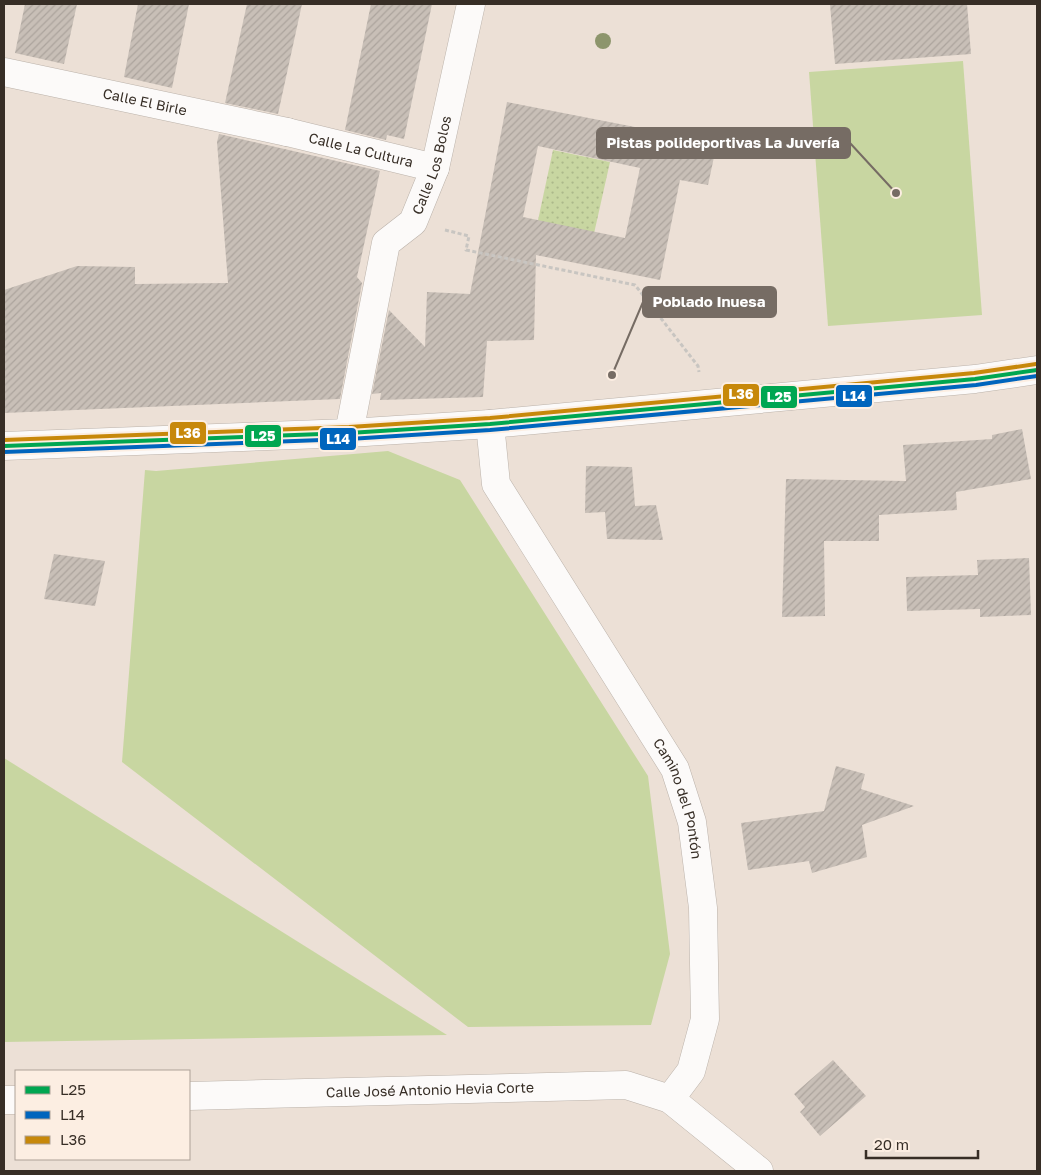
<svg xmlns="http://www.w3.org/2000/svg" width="1041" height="1175" viewBox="0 0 1041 1175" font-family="'Golos Text',sans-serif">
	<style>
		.green { fill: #c8d6a1 }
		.park { fill: url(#park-dots) }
		.building { fill: url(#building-hatch); fill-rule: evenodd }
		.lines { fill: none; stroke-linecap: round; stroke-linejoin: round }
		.pedestrian-casing { stroke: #bbb2aa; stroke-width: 29 }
		.minor-casing { stroke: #bbb2aa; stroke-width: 29 }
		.tertiary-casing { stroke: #bbb2aa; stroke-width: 29 }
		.path { stroke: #c8c5c1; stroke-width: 3; stroke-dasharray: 4 2.5; stroke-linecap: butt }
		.pedestrian { stroke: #fcfaf9; stroke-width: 28 }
		.minor { stroke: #fcfaf9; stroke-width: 28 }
		.tertiary { stroke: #fcfaf9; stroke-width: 28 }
		.bus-1-casing { stroke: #fceee2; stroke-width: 8 }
		.bus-2-casing { stroke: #fceee2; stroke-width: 8 }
		.bus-3-casing { stroke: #fceee2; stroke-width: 8 }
		.bus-1 { stroke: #00a651; stroke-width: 4 }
		.bus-2 { stroke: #0065bd; stroke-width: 4 }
		.bus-3 { stroke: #c7880a; stroke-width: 4 }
		.tree { fill: #8d956c }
		.labels { text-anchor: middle; stroke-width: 4; stroke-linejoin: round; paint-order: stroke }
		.street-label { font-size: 14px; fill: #372e26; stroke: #fceee2 }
		.leader { fill: none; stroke: #766c64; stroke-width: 2 }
		.callout-dot { fill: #766c64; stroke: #fceee2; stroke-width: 2 }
		.callout { fill: #766c64; stroke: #766c64; stroke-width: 2 }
		.callout-label { font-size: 15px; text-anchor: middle; font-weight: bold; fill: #fff }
		.line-badge { stroke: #fceee2; stroke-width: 2 }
		.badge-label { font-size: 14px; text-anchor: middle; font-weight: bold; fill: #fff }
	</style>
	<defs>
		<pattern id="park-dots" width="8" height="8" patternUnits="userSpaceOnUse" patternTransform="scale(1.25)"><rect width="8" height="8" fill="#c8d6a1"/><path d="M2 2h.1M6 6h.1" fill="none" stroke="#acb88a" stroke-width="1.8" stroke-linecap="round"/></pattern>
		<pattern id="building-hatch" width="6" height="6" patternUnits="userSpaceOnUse" patternTransform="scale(1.25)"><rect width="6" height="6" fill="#c8bfb7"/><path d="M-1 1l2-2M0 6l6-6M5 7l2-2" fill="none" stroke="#aca49d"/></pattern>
	</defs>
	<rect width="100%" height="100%" fill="#ece0d6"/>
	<g class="green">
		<path d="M963,61L982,315L828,326L809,72Z"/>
		<path d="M388,451L460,480L648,776L670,954L651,1025L468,1027L122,762L145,470L156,471Z"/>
		<path d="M4,758L447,1035L4,1042Z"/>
	</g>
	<path class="park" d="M553,150L610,162L593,238L537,225Z"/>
	<g class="building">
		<path d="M25,4H77L64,64L15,53Z"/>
		<path d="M138,4H189L172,88L124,77Z"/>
		<path d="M247,4H302L278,114L225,103Z"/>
		<path d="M371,4H432L404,139L387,135L386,140L345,130Z"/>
		<path d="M830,4H967L971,54L835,64Z"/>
		<path d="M507,102L717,143L708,185L680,180L660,280L536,255L534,340L487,341L483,397L380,400L381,393L372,394L389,310L425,347L427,292L470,294ZM538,146L640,168L625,238L523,217Z"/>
		<path d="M219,134L380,171L357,277L362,283L340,399L4,413V290L77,266L135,267V284L228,283L217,142Z"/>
		<path d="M1022,429L1031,479L956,492L957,510L879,515V541H824L825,616L782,617L786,479L906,481L903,445L992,439V435Z"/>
		<path d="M586,466L632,467L635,506L656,505L663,540L607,539L605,512L585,513Z"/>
		<path d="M54,554L105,561L95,606L44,599Z"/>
		<path d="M1029,558L1031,615L980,617V609L907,611L906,577L978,575L977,560Z"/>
		<path d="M836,766L865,774L861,789L914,806L862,825L867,857L812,873L809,861L748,870L741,823L824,811Z"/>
		<path d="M833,1060L866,1096L820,1136L800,1112L805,1107L794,1094Z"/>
	</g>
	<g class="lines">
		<g class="pedestrian-casing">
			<g id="pedestrian">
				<path id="s1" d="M287,132L435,168"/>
			</g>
		</g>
		<g class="minor-casing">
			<g id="minor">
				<path id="s2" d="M4,72L287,132"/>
				<path id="s3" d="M490,424L496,484L675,769L692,822L703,908L705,1019L691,1071L670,1099L759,1171"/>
				<path id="s4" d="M349,433L386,243L413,222L435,168L471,4"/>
				<path id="s5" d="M189,1096L626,1085L670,1099"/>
				<path d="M4,1100H16"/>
			</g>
		</g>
		<g class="tertiary-casing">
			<path id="tertiary" d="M4,446L349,433L490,424L975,379L1037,370"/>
		</g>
		<path class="path" d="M445,230L469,236L466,250L635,285L698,366L699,372"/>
		<use href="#pedestrian" class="pedestrian"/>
		<use href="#minor" class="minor"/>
		<use href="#tertiary" class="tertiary"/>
		<g class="bus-1-casing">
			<path id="bus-1" d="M4,446L349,433L490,424L975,379L1037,370"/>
		</g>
		<g class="bus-2-casing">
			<path id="bus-2" d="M4,452L349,439L490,430L976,385L1037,376"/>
		</g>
		<g class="bus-3-casing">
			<path id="bus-3" d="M4,440L349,427L490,418L974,373L1036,364"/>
		</g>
		<use href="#bus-1" class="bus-1"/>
		<use href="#bus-2" class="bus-2"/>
		<use href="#bus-3" class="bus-3"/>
	</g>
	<circle class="tree" cx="603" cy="41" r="8"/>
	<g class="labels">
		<g class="street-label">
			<text dy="5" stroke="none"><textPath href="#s2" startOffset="144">Calle El Birle</textPath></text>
			<text dy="5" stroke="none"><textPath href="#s1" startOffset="76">Calle La Cultura</textPath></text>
			<text dy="5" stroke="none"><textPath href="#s4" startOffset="288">Calle Los Bolos</textPath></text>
			<text dy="5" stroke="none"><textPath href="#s3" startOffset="426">Camino del Pontón</textPath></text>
			<text dy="5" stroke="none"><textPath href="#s5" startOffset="241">Calle José Antonio Hevia Corte</textPath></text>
		</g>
	</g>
	<path class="leader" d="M896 193L850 143M612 375L643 302"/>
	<g class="callout-dot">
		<circle cx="896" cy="193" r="5"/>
		<circle cx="612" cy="375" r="5"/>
	</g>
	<g class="callout">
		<rect x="597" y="128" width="253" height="30" rx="5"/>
		<rect x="643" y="287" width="133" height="30" rx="5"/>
	</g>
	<g class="callout-label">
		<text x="723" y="148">Pistas polideportivas La Juvería</text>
		<text x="709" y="307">Poblado Inuesa</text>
	</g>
	<g class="line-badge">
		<rect x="722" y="383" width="38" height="24" rx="5" fill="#c7880a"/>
		<rect x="835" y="384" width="38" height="24" rx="5" fill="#0065bd"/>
		<rect x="760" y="385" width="38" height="24" rx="5" fill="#00a651"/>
		<rect x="169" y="421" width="38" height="24" rx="5" fill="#c7880a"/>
		<rect x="244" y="424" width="38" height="24" rx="5" fill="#00a651"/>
		<rect x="319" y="427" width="38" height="24" rx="5" fill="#0065bd"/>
	</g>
	<g class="badge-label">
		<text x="741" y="399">L36</text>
		<text x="854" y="401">L14</text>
		<text x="779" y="402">L25</text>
		<text x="188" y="438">L36</text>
		<text x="263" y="441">L25</text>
		<text x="338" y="444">L14</text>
	</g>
	<rect width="1041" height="1175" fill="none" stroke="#372e26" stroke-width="10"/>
	<rect x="15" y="1070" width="175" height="90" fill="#fceee2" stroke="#ada197"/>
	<rect x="25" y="1086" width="25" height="8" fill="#00a651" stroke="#ada197"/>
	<text x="60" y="1095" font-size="15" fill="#372e26">L25</text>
	<rect x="25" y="1111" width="25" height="8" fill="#0065bd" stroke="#ada197"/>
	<text x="60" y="1120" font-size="15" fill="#372e26">L14</text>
	<rect x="25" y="1136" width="25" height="8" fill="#c7880a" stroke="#ada197"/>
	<text x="60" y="1145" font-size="15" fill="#372e26">L36</text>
	<path d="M866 1150v8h112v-8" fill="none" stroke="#372e26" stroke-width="2.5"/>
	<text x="874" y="1150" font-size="15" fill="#372e26" stroke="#fceee2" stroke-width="4" paint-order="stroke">20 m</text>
</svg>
